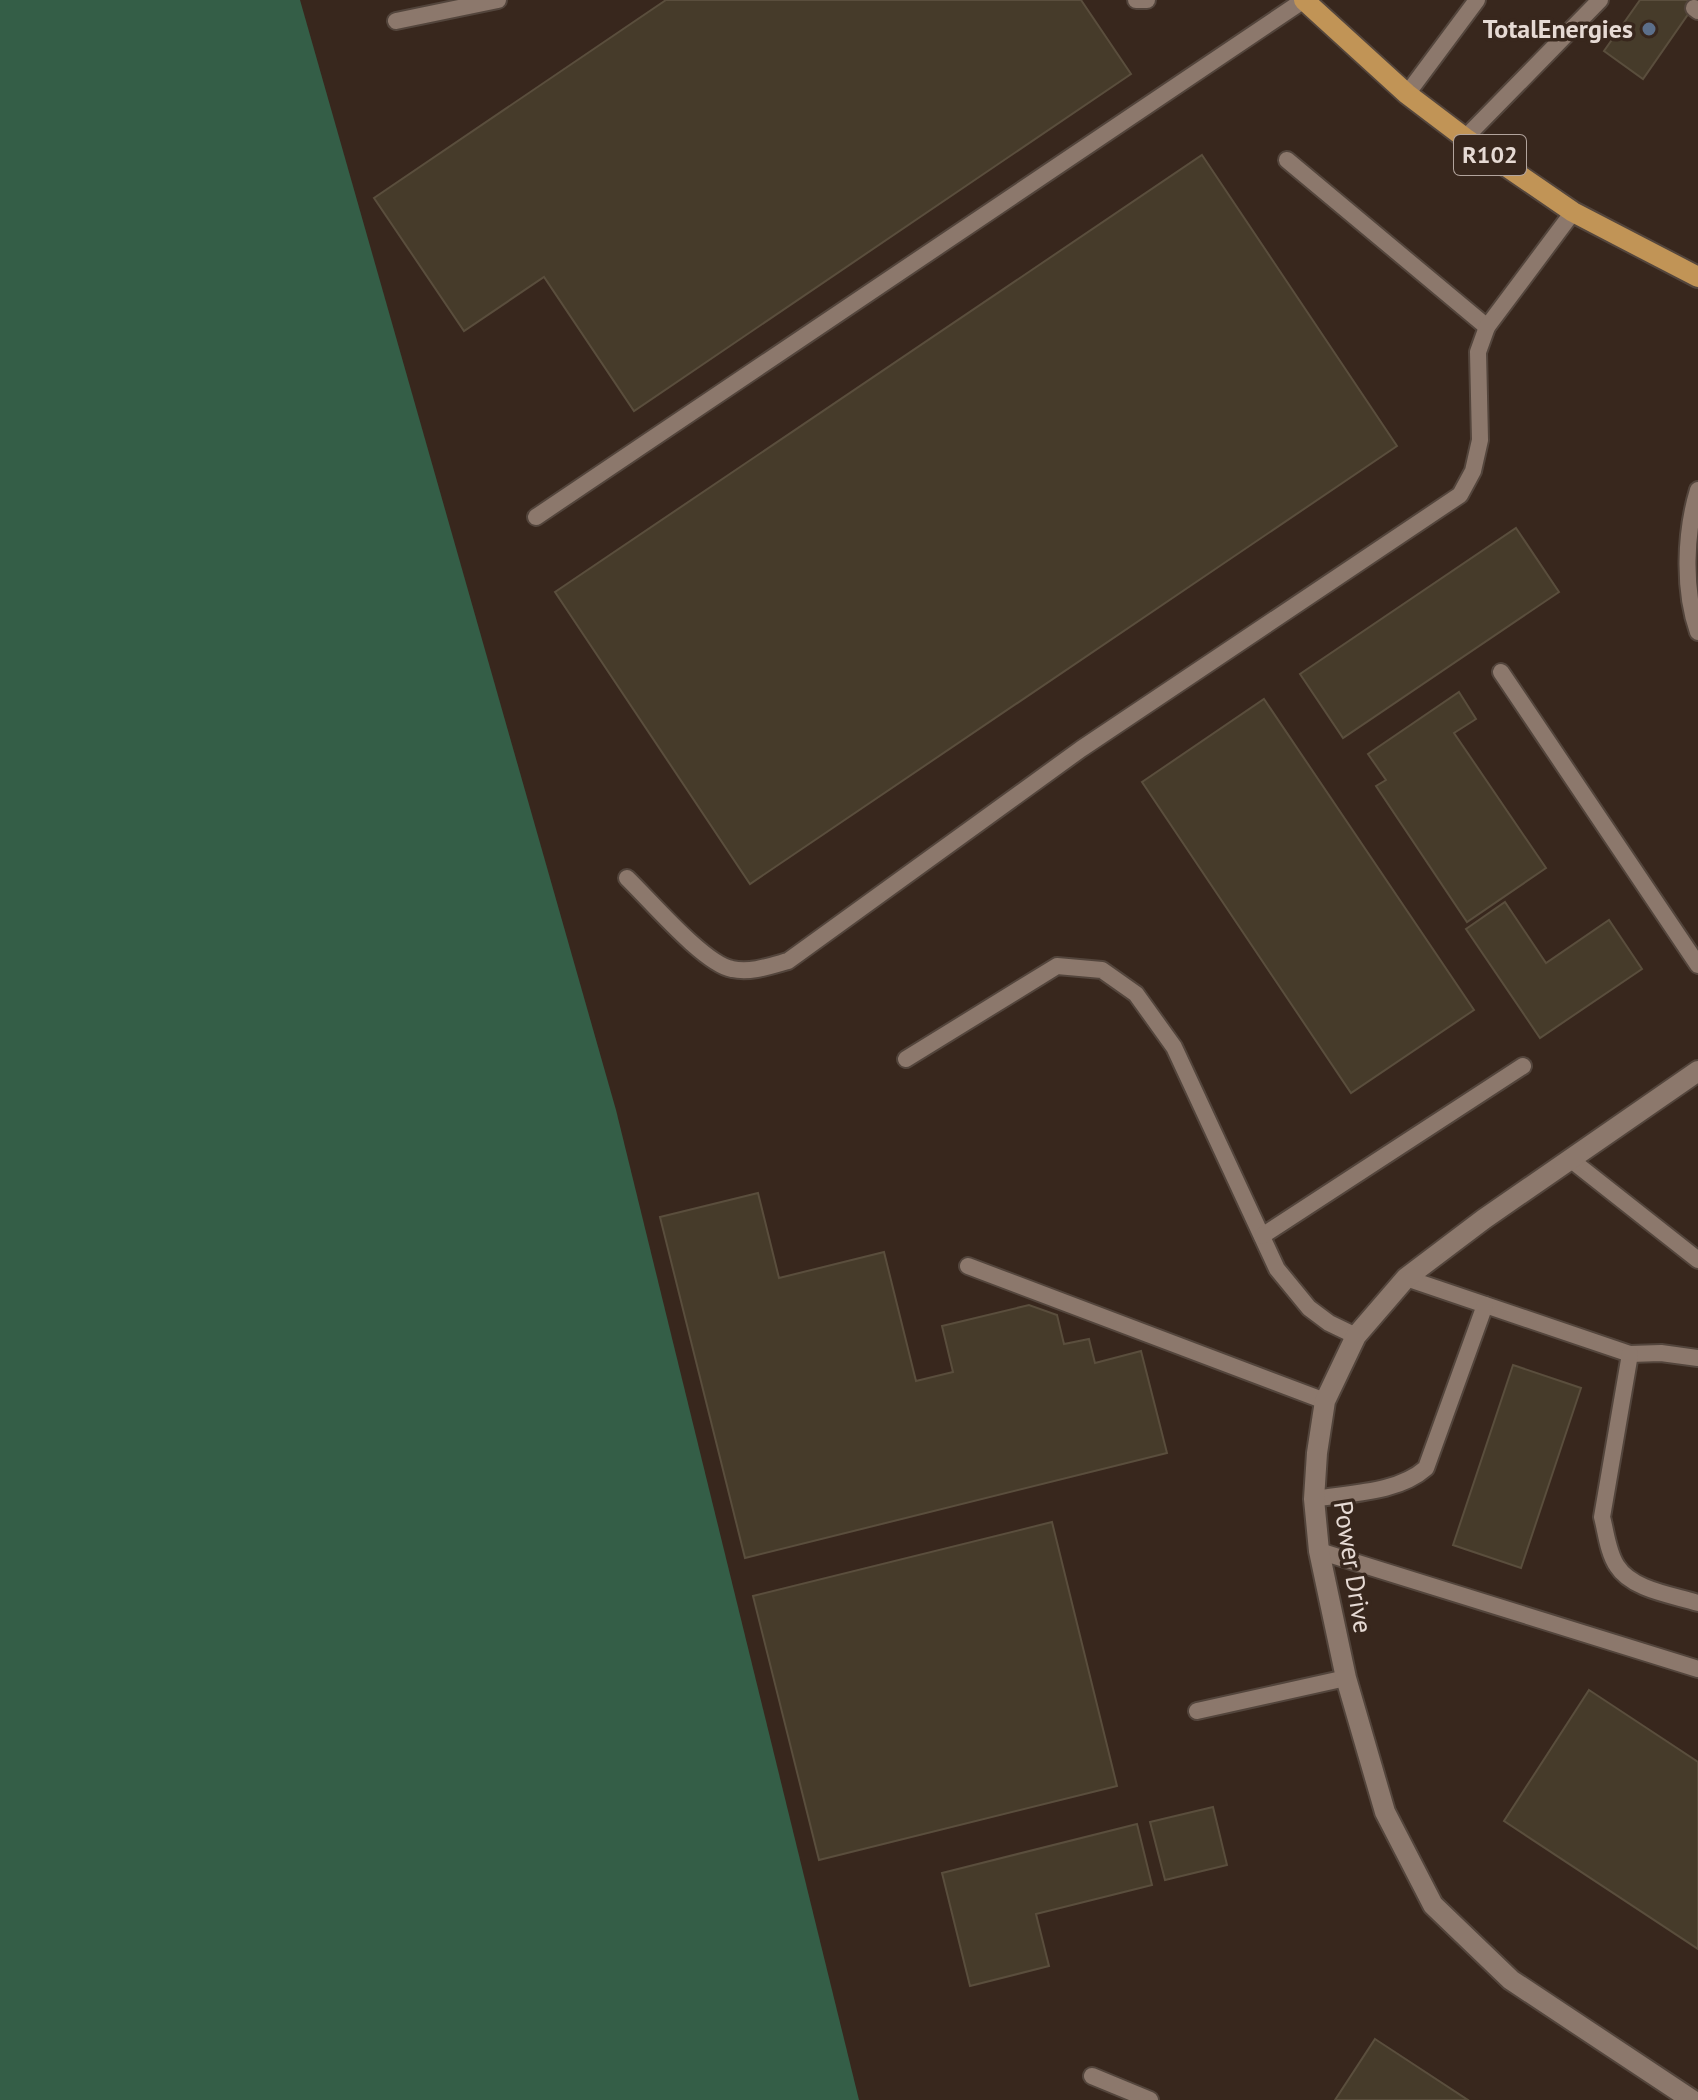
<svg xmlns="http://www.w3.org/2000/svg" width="1698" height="2100" viewBox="0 0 1698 2100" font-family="'PT Sans',sans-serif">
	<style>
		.green { fill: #345e47 }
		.building { fill: #463b2a; stroke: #5a4e3d; stroke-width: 2 }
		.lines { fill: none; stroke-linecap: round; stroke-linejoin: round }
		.service-casing { stroke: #53453c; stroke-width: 20 }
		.minor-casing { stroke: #53453c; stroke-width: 24 }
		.primary-casing { stroke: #53453c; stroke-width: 24 }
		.service { stroke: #8c786c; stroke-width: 16 }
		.minor { stroke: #8c786c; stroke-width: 20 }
		.primary { stroke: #c19456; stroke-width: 20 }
		.service-dot { fill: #5c6f8a; stroke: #38271d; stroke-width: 3 }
		.labels { text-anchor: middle; stroke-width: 7; stroke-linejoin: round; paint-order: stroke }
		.shield { fill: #38271d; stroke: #b2a49d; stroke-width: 2 }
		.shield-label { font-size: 24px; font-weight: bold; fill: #e6dad4 }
		.poi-label { font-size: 26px; font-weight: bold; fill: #e6dad4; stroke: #38271d; text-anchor: end }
		.street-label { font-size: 26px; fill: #e6dad4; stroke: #38271d }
	</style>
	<rect width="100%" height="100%" fill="#38271d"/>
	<path class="green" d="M0,0H300L616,1110L859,2100H0Z"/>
	<g class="building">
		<path d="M666,0H1081L1131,74L634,411L544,277L464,331L374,198Z"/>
		<path d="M1640,0H1698L1643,79L1604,51Z"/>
		<path d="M1202,155L1397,446L750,884L555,592Z"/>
		<path d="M1516,528L1559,592L1343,738L1300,674Z"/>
		<path d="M1459,692L1476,719L1454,733L1546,868L1467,922L1376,786L1386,780L1368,754Z"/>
		<path d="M1264,699L1474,1010L1351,1093L1142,782Z"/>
		<path d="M1505,902L1546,963L1609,920L1642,969L1540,1038L1466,929Z"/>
		<path d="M758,1193L779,1278L884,1252L916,1381L953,1372L942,1326L1029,1305L1057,1315L1064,1344L1089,1339L1095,1363L1141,1351L1167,1453L745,1558L660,1217Z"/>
		<path d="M1513,1365L1581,1388L1521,1568L1453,1545Z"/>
		<path d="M1052,1522L1117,1786L819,1860L753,1596Z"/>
		<path d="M1589,1690L1698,1762V1949L1504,1821Z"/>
		<path d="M1213,1807L1227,1865L1165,1880L1150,1822Z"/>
		<path d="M1137,1824L1152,1885L1036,1914L1049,1966L970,1986L942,1873Z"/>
		<path d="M1375,2039L1468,2100H1335Z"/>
	</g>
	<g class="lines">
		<g class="service-casing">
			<g id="service">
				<path d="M1136,0H1147"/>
				<path d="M1694,8L1698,11"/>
				<path d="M396,21L498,0"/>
				<path d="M1407,94L1477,0"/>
				<path d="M1465,138L1600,0"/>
				<path d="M1287,160L1487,327"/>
				<path d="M1698,490C1685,533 1683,590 1698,632"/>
				<path d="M536,517L1304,0"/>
				<path d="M1501,672L1698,965"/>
				<path d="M627,878C650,900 704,964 732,969C751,973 770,966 788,961L1081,749L1460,495L1473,471L1480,440L1478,352L1487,327L1573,212"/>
				<path d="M906,1059L1057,966L1102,970L1136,994L1174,1047L1277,1269L1309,1308L1329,1323L1356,1336"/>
				<path d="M1570,1159L1698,1260"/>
				<path d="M1262,1236L1523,1066"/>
				<path d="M968,1266L1325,1401"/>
				<path d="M1406,1278L1630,1354L1661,1353L1698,1358"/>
				<path d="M1630,1354L1602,1517C1606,1532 1608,1553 1617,1566C1632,1590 1673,1595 1698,1603"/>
				<path d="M1314,1499C1350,1493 1398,1493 1426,1468L1485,1305"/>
				<path d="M1319,1551L1698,1669"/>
				<path d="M1197,1711L1346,1678"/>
				<path d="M1092,2076L1150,2100"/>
			</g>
		</g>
		<g class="minor-casing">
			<path id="minor" d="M1692,2100L1511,1980L1433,1905L1385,1812L1346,1678L1319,1551L1314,1499L1317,1453L1325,1401L1356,1336L1406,1278L1484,1219L1698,1071"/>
		</g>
		<g class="primary-casing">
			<path id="primary" d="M1304,0L1407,94L1465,138L1573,212L1698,277"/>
		</g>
		<use href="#service" class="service"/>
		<use href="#minor" class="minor"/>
		<use href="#primary" class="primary"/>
	</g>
	<circle class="service-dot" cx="1649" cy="29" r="8"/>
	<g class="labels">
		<rect class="shield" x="1454" y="135" width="72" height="40" rx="6"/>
		<g class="shield-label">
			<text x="1490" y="163">R102</text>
		</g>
		<g class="poi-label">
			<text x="1633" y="38">TotalEnergies</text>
		</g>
		<g class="street-label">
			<text transform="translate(1353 1567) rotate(81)" y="9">Power Drive</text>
		</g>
	</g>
</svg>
